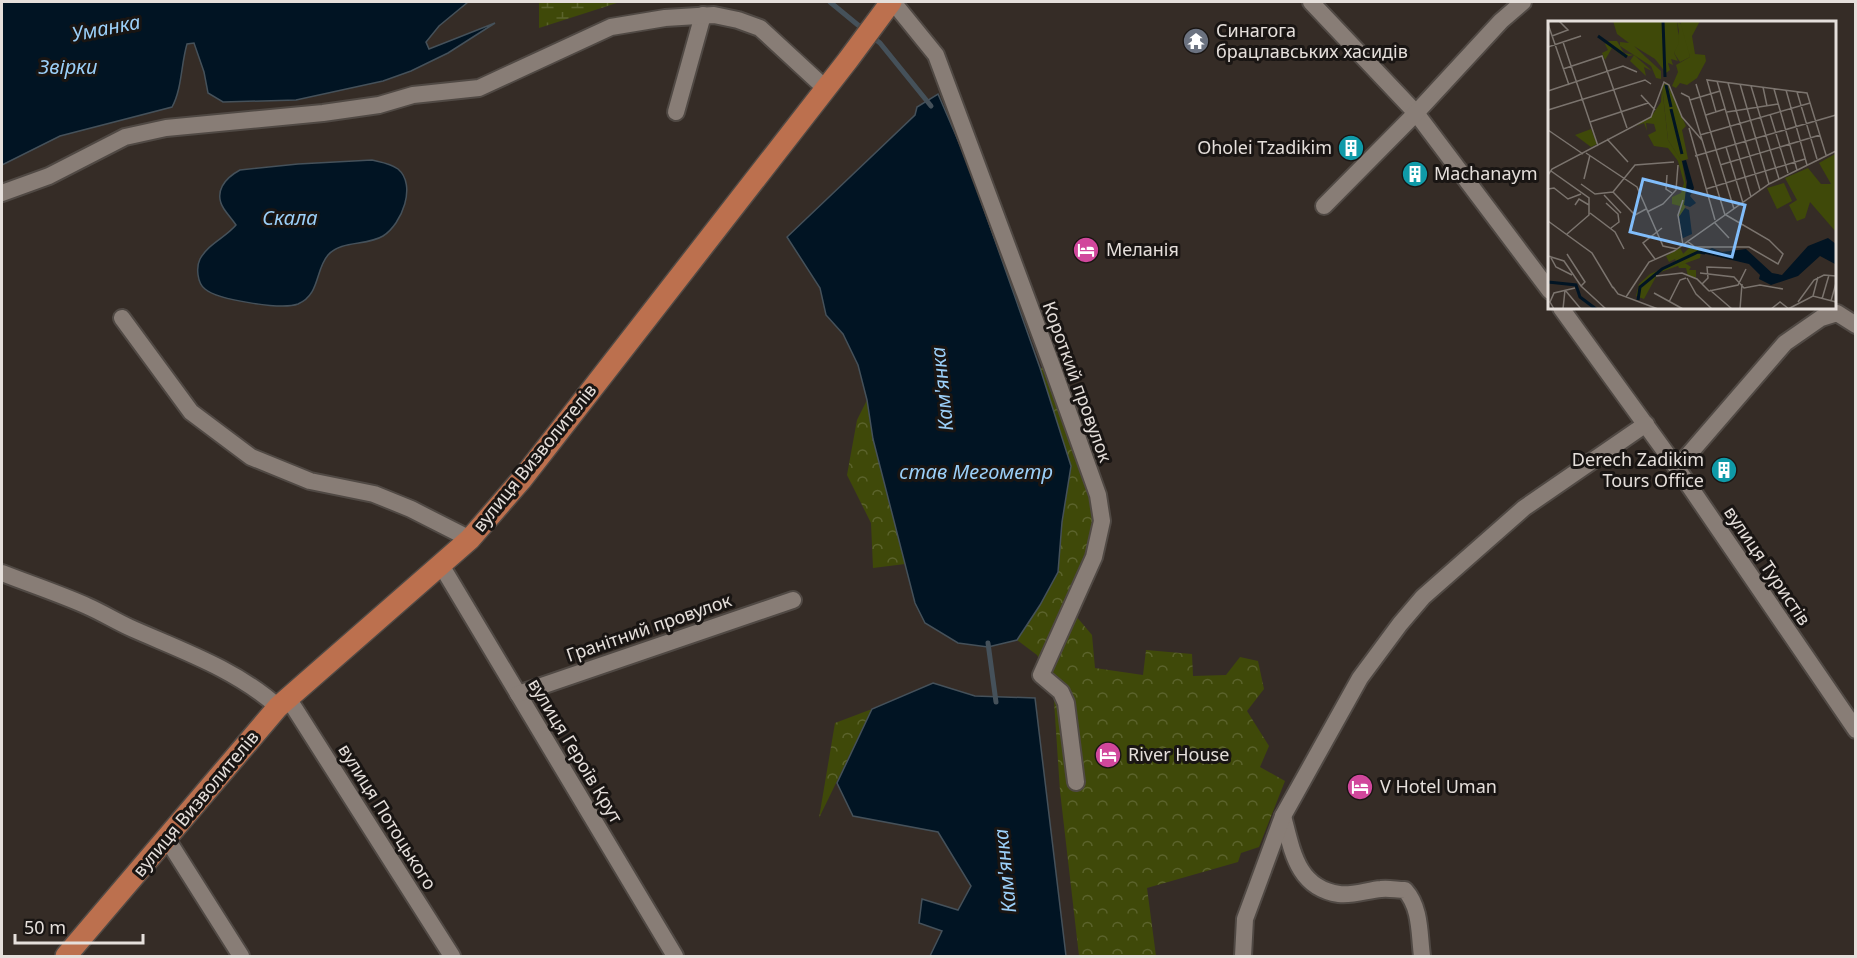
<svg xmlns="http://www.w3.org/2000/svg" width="1857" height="958" viewBox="0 0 1857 958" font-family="'Noto Sans',sans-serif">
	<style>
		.forest { fill: url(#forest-crowns) }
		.wetland { fill: url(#wetland-marsh) }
		.water { fill: #011423; stroke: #45515a; stroke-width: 1.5 }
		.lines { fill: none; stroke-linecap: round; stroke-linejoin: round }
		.stream { stroke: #45515a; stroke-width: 5 }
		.minor-casing { stroke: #504944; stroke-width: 20 }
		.major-casing { stroke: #504944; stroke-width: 24 }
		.minor { stroke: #887d76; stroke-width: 16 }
		.major { stroke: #bc704e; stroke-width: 21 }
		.labels { text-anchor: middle; stroke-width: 6; stroke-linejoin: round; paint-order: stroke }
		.poi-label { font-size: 18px; fill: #e5dfdb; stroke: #191513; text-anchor: start }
		.street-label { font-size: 18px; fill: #e5dfdb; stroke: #191513 }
		.water-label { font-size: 20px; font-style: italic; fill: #9bcff8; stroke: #191513 }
		.inset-river { fill: none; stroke: #011423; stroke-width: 3 }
		.inset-road { fill: none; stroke: #7b746e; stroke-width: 1.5 }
		.view { fill: #81bdfa; fill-opacity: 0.15; stroke: #81bdfa; stroke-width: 3 }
		.inset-edge { fill: none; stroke: #e5dfdb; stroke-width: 3 }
	</style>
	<defs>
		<pattern id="forest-crowns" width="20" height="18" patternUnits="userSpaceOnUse" patternTransform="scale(1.5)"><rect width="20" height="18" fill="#3f4909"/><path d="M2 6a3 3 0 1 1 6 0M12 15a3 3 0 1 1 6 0" fill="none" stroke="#5b632c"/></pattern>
		<pattern id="wetland-marsh" width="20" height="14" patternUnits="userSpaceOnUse" patternTransform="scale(1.5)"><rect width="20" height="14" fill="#3f4909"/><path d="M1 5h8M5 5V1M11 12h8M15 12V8" fill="none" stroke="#5b632c"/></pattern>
	</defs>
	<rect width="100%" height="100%" fill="#352c26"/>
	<g class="forest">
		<path d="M1052,366L1102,521L1070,609L1092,635L1095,668L1143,675L1146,650L1192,654L1193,676L1226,675L1240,657L1258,661L1264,689L1247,711L1269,746L1260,767L1285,781L1259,847L1241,853L1238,862L1147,888L1156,956H1079L1060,791L1053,686L1037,655L1017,640L1040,605L1058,572L1062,522L1071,466L1040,368Z"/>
		<path d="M867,400L873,439L905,564L873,568L871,523L847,475L857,420Z"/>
		<path d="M872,709L819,818L835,723Z"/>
	</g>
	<path class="wetland" d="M539,2H620L539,28Z"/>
	<g class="water">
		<path d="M2,2H468L439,26L426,42L429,49L495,23L448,53L411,71L383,81L296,100L223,102L208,93L204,72L194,43L187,44C181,64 182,89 172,107L60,136L2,165Z"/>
		<path d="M938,94L967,161L1040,368L1071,466L1062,522L1058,572L1040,605L1017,640L988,647L958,643L925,623L915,603L873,439L867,400L858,365L843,334L826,315L820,288L787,237L915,115L917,107Z"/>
		<path d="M372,160C380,162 390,163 398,169C417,185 402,224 383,236C367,246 341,240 328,255C315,270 320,295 298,304C282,310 218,300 205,289C197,283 196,267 200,259C209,243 225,238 236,225C232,219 228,215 224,209C213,192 225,178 240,170L298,164Z"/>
		<path d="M933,683L975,696L1035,698L1066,956H930L942,931L919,923L922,899L958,910L971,886L938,832L853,816L837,783L872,709Z"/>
	</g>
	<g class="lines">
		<g class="stream">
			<path d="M830,2L864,30"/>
			<path d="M871,36L880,43L931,106"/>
			<path d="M988,643L996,702"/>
		</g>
		<g class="minor-casing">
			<g id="minor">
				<path d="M893,2L936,55L1052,366L1098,495L1102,521L1094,557L1041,675L1061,692L1066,703L1076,782"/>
				<path d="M1311,2L1416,113L1550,291"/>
				<path d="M676,112L703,15"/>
				<path d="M2,193L49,176L125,137L166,128L323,113L379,105L413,95L479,88L611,27L665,18L714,15L738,20L760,28L825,88"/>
				<path d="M1324,206L1416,113L1501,21L1523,2"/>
				<path d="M1561,308L1677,468L1856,730"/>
				<path d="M122,318L191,412L251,457L310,481L374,494L411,509L470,539"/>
				<path d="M1677,468L1785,343L1821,318L1837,313L1856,325"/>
				<path d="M441,565L675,956"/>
				<path d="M2,573C30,584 60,594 87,606C103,613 117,622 133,629C183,651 237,670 278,707"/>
				<path d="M518,694L793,600"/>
				<path d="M288,698L452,956"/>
				<path d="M1283,816C1292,850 1297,888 1339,894C1352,896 1368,890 1381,889C1389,888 1397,890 1405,890C1421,908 1419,933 1422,956"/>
				<path d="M167,839L241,956"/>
				<path d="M1243,956L1245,919L1283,816L1360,678L1400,624L1423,597L1524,508L1646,424"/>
			</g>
		</g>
		<g class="major-casing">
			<path id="major" d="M66,956L278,707L470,539L522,479L848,60L891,2"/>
		</g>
		<use href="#minor" class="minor"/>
		<use href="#major" class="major"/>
	</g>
	<defs>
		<g id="temple-disc" transform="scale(1.35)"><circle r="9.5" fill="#6b7280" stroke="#191513"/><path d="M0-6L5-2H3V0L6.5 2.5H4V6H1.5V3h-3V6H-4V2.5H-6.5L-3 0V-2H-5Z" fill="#fff"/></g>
		<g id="building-disc" transform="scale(1.35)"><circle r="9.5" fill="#0f9aa8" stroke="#191513"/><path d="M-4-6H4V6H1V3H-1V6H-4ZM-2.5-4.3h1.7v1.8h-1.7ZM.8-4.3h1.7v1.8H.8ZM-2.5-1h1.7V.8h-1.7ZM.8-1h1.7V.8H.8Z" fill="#fff"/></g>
		<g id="hotel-disc" transform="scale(1.35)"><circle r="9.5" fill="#d1479c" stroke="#191513"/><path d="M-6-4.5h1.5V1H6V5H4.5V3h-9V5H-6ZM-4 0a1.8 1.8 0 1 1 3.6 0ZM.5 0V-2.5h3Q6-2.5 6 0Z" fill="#fff"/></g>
	</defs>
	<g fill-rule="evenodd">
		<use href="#temple-disc" x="1196" y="41"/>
		<use href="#building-disc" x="1351" y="148"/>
		<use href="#building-disc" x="1415" y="174"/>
		<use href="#hotel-disc" x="1086" y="250"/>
		<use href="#building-disc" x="1724" y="470"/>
		<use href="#hotel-disc" x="1108" y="755"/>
		<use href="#hotel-disc" x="1360" y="787"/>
	</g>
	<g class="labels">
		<g class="poi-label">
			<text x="1216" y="37">Синагога<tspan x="1216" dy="21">брацлавських хасидів</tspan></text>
			<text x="1332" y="154" text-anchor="end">Oholei Tzadikim</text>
			<text x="1434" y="180">Machanaym</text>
			<text x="1106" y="256">Меланія</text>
			<text x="1704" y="466" text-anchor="end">Derech Zadikim<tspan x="1704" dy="21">Tours Office</tspan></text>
			<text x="1128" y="761">River House</text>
			<text x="1380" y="793">V Hotel Uman</text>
		</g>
		<g class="street-label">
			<text transform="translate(1077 382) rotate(70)" y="6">Короткий провулок</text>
			<text transform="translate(535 458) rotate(-51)" y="6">вулиця Визволителів</text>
			<text transform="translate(1767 566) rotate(56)" y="6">вулиця Туристів</text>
			<text transform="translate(649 628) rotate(-19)" y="6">Гранітний провулок</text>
			<text transform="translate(575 751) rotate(59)" y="6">вулиця Героїв Крут</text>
			<text transform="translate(196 804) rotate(-50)" y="6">вулиця Визволителів</text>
			<text transform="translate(387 817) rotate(58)" y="6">вулиця Потоцького</text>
		</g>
		<g class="water-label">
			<text transform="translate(106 28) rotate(-11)" y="7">Уманка</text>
			<text x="68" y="74">Звірки</text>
			<text x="290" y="225">Скала</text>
			<text transform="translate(942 389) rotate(-96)" y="7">Кам'янка</text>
			<text x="976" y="479">став Мегометр</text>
			<text transform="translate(1005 871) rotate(-96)" y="7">Кам'янка</text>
		</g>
	</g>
	<g transform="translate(1548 21)">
		<rect width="288" height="288" fill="#352c26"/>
		<path d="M129,0L137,6L142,36L132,41L126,32L131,10ZM61,20H69L76,32L86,34L104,50L96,46L98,55L82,40L86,34L76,36L64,27L57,39L54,32L60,29L57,23ZM119,62L138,105L134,109L140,138L133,140L120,119L114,65ZM43,108L49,123L43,126L27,114ZM132,227L136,234L131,238L143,246L141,249H148V257L140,255L138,247H131L127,238L121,241L118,235Z" fill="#3f4909"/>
		<path d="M65,0H129L131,22L126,32L130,40L123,38L125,44L120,42L122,49L118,52L107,38L86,25L113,50V58L108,57L103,45L72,25V21L81,22L69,13ZM132,0H152L144,15L147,33L157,34L158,40L149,57L139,64L132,62L128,67L124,65L130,51L128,44L142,36ZM114,66L120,119L134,141L138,163L137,187L131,196L132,185L124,183V176L133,172L136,162L130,140L120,127L106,125L100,114L108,110L106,103L98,102L99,110L96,102L88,105L103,96L113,81ZM287,133L288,135V211L262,181L257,197L249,200L241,184L249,179L237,157L260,147L273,163H283L271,142Z" fill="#3f4909"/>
		<path d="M142,226L154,227L152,237L110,252L96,278L88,275L91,263L102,253L125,243Z" fill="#3f4909"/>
		<path d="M236,162L244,180L229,188L219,167Z" fill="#3f4909"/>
		<path d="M138,139L146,167L142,175L148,182L142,186L136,184L139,161L134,140ZM137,187L141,189L144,213L133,218L131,196ZM280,217L288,223L287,243L272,235L250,255L223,264L211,258L212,254L201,243L154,232L164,227L174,231L198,228L224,252L234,254L260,225Z" fill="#011423"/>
		<path class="inset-river" d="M115,0L117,56M50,15L79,36M118,64L123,86M123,88L134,133M0,261L28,264L32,276L48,288M90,279L92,266L114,248L150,231L157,232"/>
		<path class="inset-road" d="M0,3L21,64M4,15L20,9L11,0M15,21L50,125M0,26L33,15M15,48L54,35L79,107M169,60L203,176M180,62L212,169M148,63L186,188M192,63L221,163M203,65L231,158M215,66L219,85M226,68L249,149M238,69L259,144M0,70L75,45L89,51M249,71L269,138M133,72L141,76L177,194M93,74L107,89M142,79L172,70M0,89L97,59L103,63M168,91L159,59L259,72L278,134M179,91L230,83M222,93L240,152M158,94L177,88M42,101L100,82M141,107L167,199M0,109L35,133M152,114L262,82M59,118L80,141M178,126L195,182M38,132L89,166L115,225L129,228M147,135L288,94M172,144L272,114M3,150L41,177V194L19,213M0,154L4,148L103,96L116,61L121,64L134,96L154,119M119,154L118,168L124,172M36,158L42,134M33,163L47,173L65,171M0,168L6,167L20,178L33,173M158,168L257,138M65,171L87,144L126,141M65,171L87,194L98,188M56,174L73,192M58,182L70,193L71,201L63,207M27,184L31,178L41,184M99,191L115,183L128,169L130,144M42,192L67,211L76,228M0,200L44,232L65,267M167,202L181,217M139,220L147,226H201L230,243L235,233L221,219L178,194M135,224L130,194L135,179M19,233L37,261L33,265M0,235L16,240L33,265L58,288M2,235L8,246L24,254M107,238L95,222L114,207M152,252L186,256L196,267L212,264L235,268M108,255L134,252L149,258L161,270M139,257L148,273L164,288M154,263L160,257L159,246L184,247M65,266L70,273L110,288M17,269L33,288M162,269L184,288M161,270L190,264L198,248M106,272L135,288M265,275L270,256M78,276L101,241L126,230L221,163L288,130M274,278L281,254M283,280L288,262M121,281L132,259L138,257M250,281L266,259L276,254L288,255M6,288L2,281L6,272L27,267M15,288L17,269M192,288L194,263M223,288L232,281L241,288M240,288L265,275L288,281"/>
		<path class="view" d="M95,158L197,184L184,236L82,211Z"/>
		<rect width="288" height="288" class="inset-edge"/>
	</g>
	<rect width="1857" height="958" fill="none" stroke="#e5dfdb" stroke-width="6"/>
	<path d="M15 934v9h128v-9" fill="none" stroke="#e5dfdb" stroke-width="3"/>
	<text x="24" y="934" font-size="18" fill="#e5dfdb" stroke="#191513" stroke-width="4.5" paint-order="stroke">50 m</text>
</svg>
